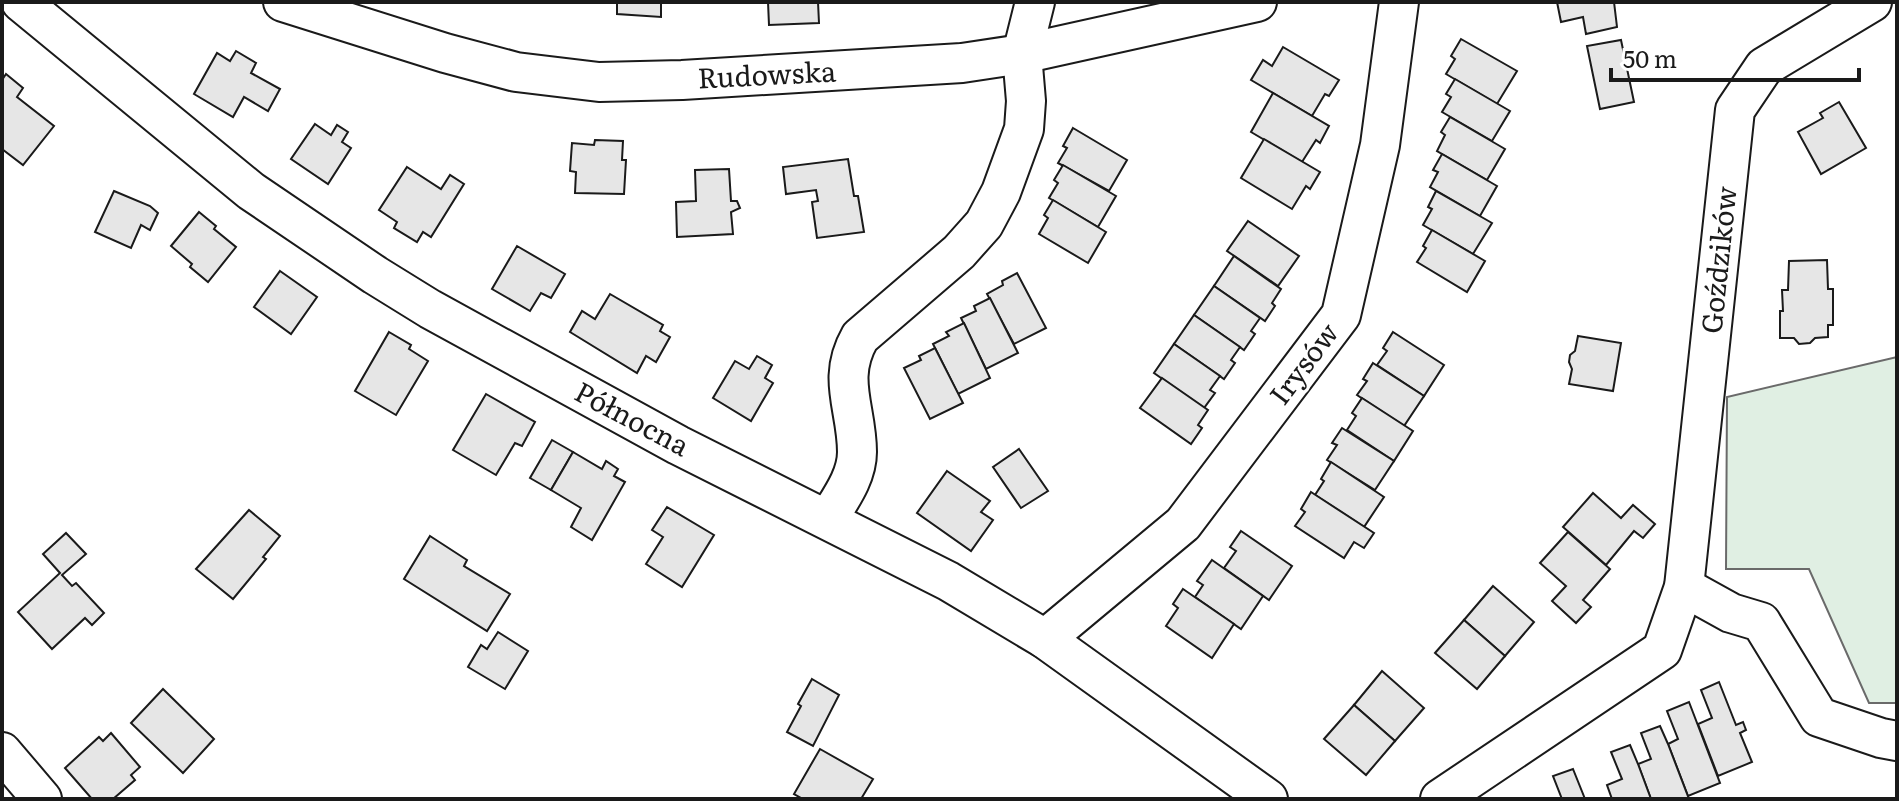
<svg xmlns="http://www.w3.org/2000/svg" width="1899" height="801" viewBox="0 0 1899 801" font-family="Literata,serif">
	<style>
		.green { fill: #e0efe3; stroke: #6a6a6a; stroke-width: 2 }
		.building { fill: #e6e6e6; stroke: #1a1a1a; stroke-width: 2 }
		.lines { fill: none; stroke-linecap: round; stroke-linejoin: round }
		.minor-casing { stroke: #1a1a1a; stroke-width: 42 }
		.minor { stroke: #fff; stroke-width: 38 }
		.labels { text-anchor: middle; stroke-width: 6; stroke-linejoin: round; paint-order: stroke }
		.street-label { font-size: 28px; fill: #1a1a1a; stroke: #fff }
	</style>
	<rect width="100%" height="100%" fill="#fff"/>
	<path class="green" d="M1897,357V703H1869L1809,569H1726L1727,397Z"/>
	<g class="building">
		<path d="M617,2H661V17L617,14Z"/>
		<path d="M768,2H818L819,23L769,25Z"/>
		<path d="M1557,2H1614L1617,27L1586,34L1583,17L1561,22Z"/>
		<path d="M1461,39L1517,71L1497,104L1446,74L1455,59L1451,56Z"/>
		<path d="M1621,40L1634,102L1600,109L1587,46Z"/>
		<path d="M1283,47L1339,80L1329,96L1325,94L1312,116L1251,80L1263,60L1272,66Z"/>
		<path d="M236,51L256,63L251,73L280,89L268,111L244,97L233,117L194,94L217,53L230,61Z"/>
		<path d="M6,74L23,88L17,97L54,126L23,165L2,149V80Z"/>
		<path d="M1455,79L1510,111L1492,141L1442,112L1451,97L1446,94Z"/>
		<path d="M1273,93L1329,126L1320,143L1316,140L1302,162L1251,132Z"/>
		<path d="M1839,102L1866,148L1821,174L1798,132L1823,118L1820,113Z"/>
		<path d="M1450,117L1505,149L1487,180L1437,151L1445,135L1441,132Z"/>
		<path d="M315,124L331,135L337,125L348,132L342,142L351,148L328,184L291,159Z"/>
		<path d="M1073,128L1127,160L1109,191L1058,163L1067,148L1063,146Z"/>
		<path d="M1264,139L1320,172L1310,189L1306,186L1292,209L1241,178Z"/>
		<path d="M595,140L623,141L622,160H626L624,194L575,193L576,172L570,171L572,143L594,145Z"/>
		<path d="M1442,154L1497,186L1480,216L1430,187L1438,172L1433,170Z"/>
		<path d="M848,159L854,196H858L864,232L817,238L812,202L818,201L816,190L786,194L783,167Z"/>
		<path d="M1063,165L1116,196L1098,227L1049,198L1058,183L1054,180Z"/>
		<path d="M407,167L441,189L450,175L464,184L431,237L423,232L417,242L394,228L397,222L379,210Z"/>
		<path d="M729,169L731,201H737L740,208L731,212L733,234L677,237L676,202L696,201L695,170Z"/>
		<path d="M114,191L150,206L158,213L150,230L141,225L131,248L95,232Z"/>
		<path d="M1436,191L1492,223L1473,254L1423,225L1432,209L1428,207Z"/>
		<path d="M1053,200L1106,232L1088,263L1039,234L1048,218L1044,215Z"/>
		<path d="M199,212L216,226L214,229L236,247L208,282L190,267L192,264L171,246Z"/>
		<path d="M1248,221L1299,256L1278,286L1227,251Z"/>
		<path d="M1432,230L1485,261L1467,292L1417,262L1426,248L1423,246Z"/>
		<path d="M517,246L565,274L551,298L541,293L530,311L492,289Z"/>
		<path d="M1234,256L1281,289L1272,303L1275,306L1265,321L1214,286Z"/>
		<path d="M1827,260L1828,289H1833V325H1828V337L1815,338L1810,343L1799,344L1794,338H1780V311H1783L1782,290H1788L1789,261Z"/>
		<path d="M280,271L317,297L291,334L254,307Z"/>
		<path d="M1017,273L1046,328L1014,344L987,294L1003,285L1002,281Z"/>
		<path d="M1214,286L1260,318L1251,331L1255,334L1244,350L1194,315Z"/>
		<path d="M610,294L663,325L660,331L670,337L656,362L646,356L637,373L570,332L582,311L595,319Z"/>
		<path d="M990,298L1018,353L986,369L961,318L976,311L974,306Z"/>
		<path d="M1194,315L1240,347L1231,360L1235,363L1224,379L1174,344Z"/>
		<path d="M964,323L990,378L958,394L933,344L949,336L946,332Z"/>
		<path d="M389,332L411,345L409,349L428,361L396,415L355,391Z"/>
		<path d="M1393,332L1444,365L1424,396L1377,365L1387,351L1383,348Z"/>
		<path d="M1578,336L1621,343L1613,391L1569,384L1572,369L1569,362L1570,355L1575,351Z"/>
		<path d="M1174,344L1220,376L1210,390L1215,393L1204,408L1154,373Z"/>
		<path d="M935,348L963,403L930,419L904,368L921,360L919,356Z"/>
		<path d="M757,356L772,365L765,378L773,383L751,421L713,398L735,361L749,369Z"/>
		<path d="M1373,363L1424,396L1404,426L1357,395L1367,381L1363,379Z"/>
		<path d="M1162,378L1208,410L1198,425L1202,428L1191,444L1140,408Z"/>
		<path d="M486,394L535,422L522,446L515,443L496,475L453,450Z"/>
		<path d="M1362,398L1413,431L1394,461L1347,430L1356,416L1352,413Z"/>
		<path d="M1342,428L1394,461L1375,490L1327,460L1337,445L1332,443Z"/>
		<path d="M552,440L573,452L551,490L530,478Z"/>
		<path d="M1019,449L1048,491L1021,508L993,467Z"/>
		<path d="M573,452L602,469L606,461L618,469L614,476L625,482L592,540L571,527L581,508L551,490Z"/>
		<path d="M1331,462L1384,497L1364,527L1315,495L1324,481L1321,479Z"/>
		<path d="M947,471L990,501L981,512L993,520L971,551L917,513Z"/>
		<path d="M1311,492L1374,533L1364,548L1354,542L1344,558L1295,526L1305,512L1301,509Z"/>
		<path d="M1593,493L1621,518L1633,505L1655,524L1643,538L1634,531L1606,565L1563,527Z"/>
		<path d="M667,507L714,535L682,587L646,564L663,537L652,530Z"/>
		<path d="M249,510L280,536L263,557L266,559L233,599L196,569Z"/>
		<path d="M1241,531L1292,566L1269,600L1224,568L1236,551L1230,547Z"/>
		<path d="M1568,532L1610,569L1583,600L1591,607L1576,623L1552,601L1566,586L1540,563Z"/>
		<path d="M66,533L86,554L62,575L72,586L76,583L104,613L92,625L85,618L52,649L18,612L60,573L43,554Z"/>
		<path d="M430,536L467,560L464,566L510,594L487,631L404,579Z"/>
		<path d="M1212,560L1263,596L1241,629L1195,597L1203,585L1197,581Z"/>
		<path d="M1493,586L1534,622L1505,656L1464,620Z"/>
		<path d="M1183,589L1234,624L1212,658L1166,626L1178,608L1173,604Z"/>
		<path d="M1464,620L1505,656L1477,689L1435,653Z"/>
		<path d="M498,632L528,651L505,689L468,667L481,645L487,649Z"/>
		<path d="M1382,671L1424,708L1395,741L1354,705Z"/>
		<path d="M812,679L839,695L813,746L787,732L801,706L798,704Z"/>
		<path d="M1719,682L1736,725L1743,722L1746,730L1740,733L1752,762L1718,776L1698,724L1712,718L1701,690Z"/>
		<path d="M163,689L214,739L183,773L131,723Z"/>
		<path d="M1689,702L1720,783L1688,796L1668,744L1678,739L1667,711Z"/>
		<path d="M1354,705L1395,741L1366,775L1324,739Z"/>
		<path d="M1660,726L1668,744L1689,799H1651L1638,764L1651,759L1641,733Z"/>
		<path d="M111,733L140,767L131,775L135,780L113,799H92L65,768L99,737L103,741Z"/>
		<path d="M1630,745L1638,764L1651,799H1612L1607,785L1622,779L1611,752Z"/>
		<path d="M820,749L873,779L861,799H803L794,794Z"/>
		<path d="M1573,769L1585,799H1562L1553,776Z"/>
	</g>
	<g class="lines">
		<g class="minor-casing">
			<g id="minor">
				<path d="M21,2L251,191L375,275L430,309L678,445L948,581L1045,639L1268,799"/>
				<path d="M283,2L445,53L516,72L599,82L682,80L962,63L1022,54L1257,2"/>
				<path d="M828,519C840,499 857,477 857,452C857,408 836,379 860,337L959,252L984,224L1001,192L1024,129L1026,101L1022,54L1035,2"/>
				<path d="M1684,587L1731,613L1761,622L1819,717L1881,738L1897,741"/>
				<path d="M1045,639L1183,524L1341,315L1380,145L1399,2"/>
				<path d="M2,752L42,799"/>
				<path d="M1440,799L1662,650L1684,587L1735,110L1764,67L1872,2"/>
			</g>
		</g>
		<use href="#minor" class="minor"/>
	</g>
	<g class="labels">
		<g class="street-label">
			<text transform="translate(767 75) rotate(-3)" y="10">Rudowska</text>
			<text transform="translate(1719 260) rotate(-84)" y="10">Goździków</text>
			<text transform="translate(1304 364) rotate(-53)" y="10">Irysów</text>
			<text transform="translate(632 419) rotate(28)" y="10">Północna</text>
		</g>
	</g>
	<rect width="1899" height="801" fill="none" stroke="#1a1a1a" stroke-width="8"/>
	<path d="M1611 68v12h248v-12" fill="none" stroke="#1a1a1a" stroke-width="4"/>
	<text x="1623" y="68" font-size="24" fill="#1a1a1a" stroke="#ffffff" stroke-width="6" paint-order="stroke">50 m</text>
</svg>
